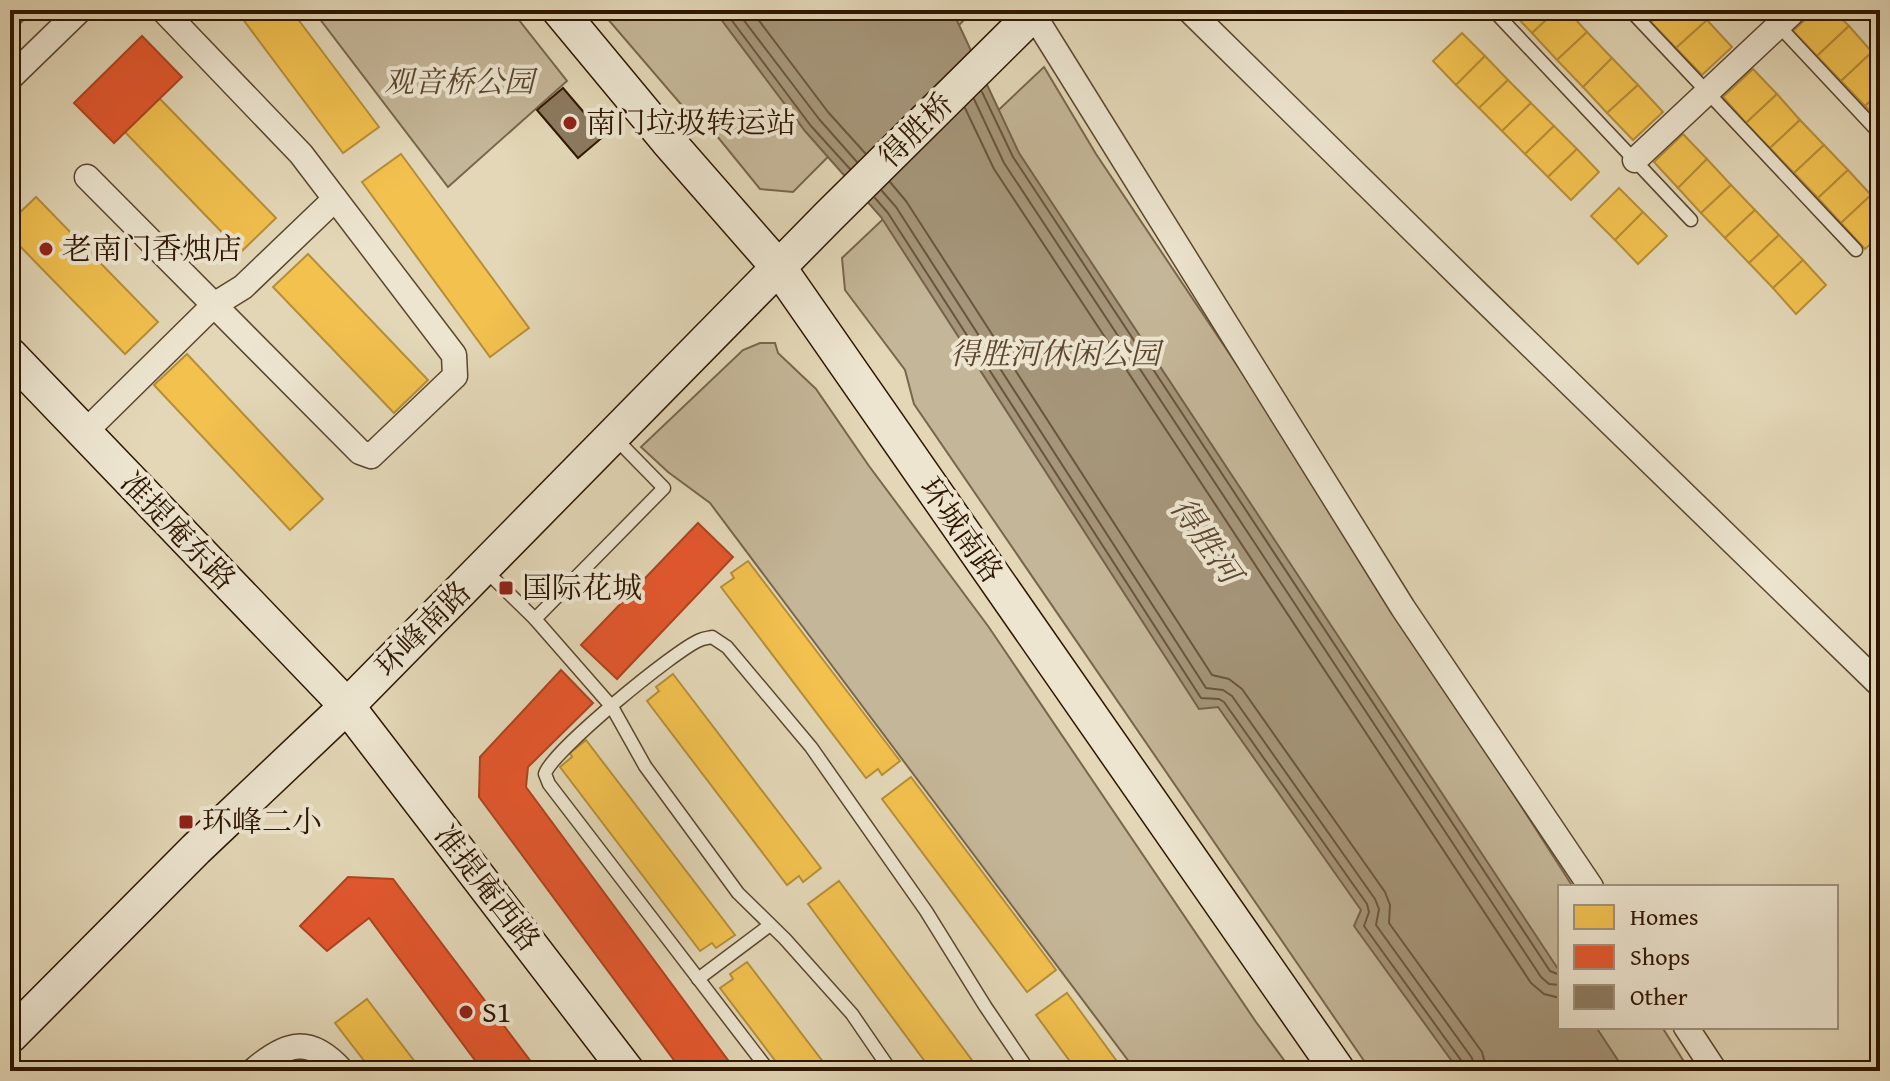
<svg xmlns="http://www.w3.org/2000/svg" width="1890" height="1081" viewBox="0 0 1890 1081" font-family="'Gentium Book Plus','Noto Serif SC',serif">
	<style>
		.green { fill: #c4b698; stroke: #79664c; stroke-width: 2 }
		.water { fill: #a59579; stroke: #756249; stroke-width: 2 }
		.homes { fill: #f2c14e; stroke: #b78e37; stroke-width: 2 }
		.shops { fill: #e4572e; stroke: #ad4420; stroke-width: 2 }
		.lines { fill: none; stroke-linecap: round; stroke-linejoin: round }
		.shore { stroke: #6a563c; stroke-width: 2 }
		.building { fill: #8c7a5f; stroke: #2e1600; stroke-width: 2 }
		.lane-casing { stroke: #5b462e; stroke-width: 15 }
		.street-casing { stroke: #5b462e; stroke-width: 27 }
		.secondary-casing { stroke: #2e1600; stroke-width: 37 }
		.lane { stroke: #ede5d0; stroke-width: 12 }
		.street { stroke: #ede5d0; stroke-width: 24 }
		.secondary { stroke: #ede5d0; stroke-width: 34 }
		.poi-dot { fill: #8f2418; stroke: #ede5d0; stroke-width: 3 }
		.labels { text-anchor: middle; stroke-width: 8; stroke-linejoin: round; paint-order: stroke }
		.park-label { font-size: 30px; font-style: italic; fill: #5b462e; stroke: #ede5d0 }
		.poi-label { font-size: 30px; fill: #2e1600; stroke: #ede5d0; text-anchor: start }
		.street-label { font-size: 30px; fill: #2e1600; stroke: #ede5d0 }
		.water-label { font-size: 32px; font-style: italic; fill: #5e4930; stroke: #ede5d0 }
	</style>
	<rect width="100%" height="100%" fill="#e3d7b7"/>
	<filter id="stains"><feTurbulence type="fractalNoise" baseFrequency=".0025" numOctaves="4"/><feColorMatrix values="0 0 0 0 .2 0 0 0 0 .09 0 0 0 0 .02 0 0 0 .5 -.17"/></filter>
	<radialGradient id="worn" r=".72"><stop offset=".6" stop-color="#630" stop-opacity="0"/><stop offset="1" stop-color="#630" stop-opacity=".3"/></radialGradient>
	<g class="green">
		<path d="M10,10H34L12,31Z"/>
		<path d="M313,10H511L567,81L448,187Z"/>
		<path d="M600,10H974L793,192L760,189L704,120L685,109Z"/>
		<path d="M1044,67L1096,154L1271,416L1573,887H1560V1027H1662L1690,1071H1371L914,404L905,370L845,290L842,258Z"/>
		<path d="M760,343H775L778,353L816,389L869,466L988,626L1256,1022L1292,1071H1136L710,503L668,472L641,447L743,350Z"/>
	</g>
	<path class="water" d="M714,10H952L1019,153L1560,972V1027H1596L1625,1071H1459L1354,926L1361,910L1218,707L1199,709L881,217L805,131Z"/>
	<g class="homes">
		<path d="M236,10H291L379,127L343,153Z"/>
		<path d="M1510,10H1557L1532,33Z"/>
		<path d="M1557,10H1567L1587,32L1557,60L1532,33Z"/>
		<path d="M1640,10H1664L1651,22Z"/>
		<path d="M1664,10H1697L1707,20L1676,48L1651,22Z"/>
		<path d="M1815,10H1833L1849,26L1817,56L1793,31Z"/>
		<path d="M1707,20L1732,47L1702,75L1676,48Z"/>
		<path d="M1849,26L1872,52L1841,81L1817,56Z"/>
		<path d="M1587,32L1612,58L1583,87L1557,60Z"/>
		<path d="M1462,33L1485,56L1456,85L1433,61Z"/>
		<path d="M1872,52L1880,59V92L1865,106L1841,81Z"/>
		<path d="M1485,56L1508,80L1479,108L1456,85Z"/>
		<path d="M1612,58L1638,85L1607,113L1583,87Z"/>
		<path d="M127,65L276,218L241,252L93,99Z"/>
		<path d="M1753,69L1777,94L1746,123L1723,97Z"/>
		<path d="M1508,80L1531,103L1502,131L1479,108Z"/>
		<path d="M1638,85L1663,112L1633,140L1607,113Z"/>
		<path d="M1880,92V123L1865,106Z"/>
		<path d="M1777,94L1800,120L1770,148L1746,123Z"/>
		<path d="M1531,103L1554,126L1525,154L1502,131Z"/>
		<path d="M1800,120L1824,145L1794,173L1770,148Z"/>
		<path d="M1554,126L1577,149L1548,177L1525,154Z"/>
		<path d="M1683,134L1707,159L1678,188L1654,162Z"/>
		<path d="M1824,145L1848,170L1818,198L1794,173Z"/>
		<path d="M1577,149L1599,172L1571,200L1548,177Z"/>
		<path d="M401,154L529,328L490,357L362,182Z"/>
		<path d="M1707,159L1731,185L1701,213L1678,188Z"/>
		<path d="M1848,170L1871,195L1841,223L1818,198Z"/>
		<path d="M1731,185L1755,210L1725,238L1701,213Z"/>
		<path d="M1619,188L1643,212L1615,240L1591,216Z"/>
		<path d="M1871,195L1880,204V235L1865,249L1841,223Z"/>
		<path d="M36,197L158,322L125,354L10,236V222Z"/>
		<path d="M1755,210L1779,235L1749,263L1725,238Z"/>
		<path d="M1643,212L1667,236L1638,264L1615,240Z"/>
		<path d="M1779,235L1803,260L1773,288L1749,263Z"/>
		<path d="M308,254L428,380L394,413L273,287Z"/>
		<path d="M1803,260L1826,285L1796,314L1773,288Z"/>
		<path d="M187,354L323,499L290,530L154,385Z"/>
		<path d="M748,561L900,761L882,775L878,769L866,778L721,587L734,578L731,573Z"/>
		<path d="M673,674L821,868L803,882L799,876L787,885L647,701L659,691L656,687Z"/>
		<path d="M586,740L735,935L716,948L712,943L700,951L560,767L572,757L570,753Z"/>
		<path d="M911,777L1056,970L1027,992L882,799Z"/>
		<path d="M839,881L980,1071H932L808,904Z"/>
		<path d="M747,962L830,1071H783L720,988L733,979L730,974Z"/>
		<path d="M1067,993L1124,1071H1077L1036,1015Z"/>
		<path d="M367,999L422,1071H372L335,1023Z"/>
	</g>
	<g class="shops">
		<path d="M142,36L182,77L114,143L74,103Z"/>
		<path d="M698,523L733,557L617,679L581,645Z"/>
		<path d="M561,670L593,703L528,767L526,787L736,1071H682L479,797L480,757Z"/>
		<path d="M348,877L393,879L538,1071H483L369,918L327,951L300,926Z"/>
	</g>
	<g class="lines">
		<g class="shore">
			<path d="M724,10L811,126L850,169"/>
			<path d="M736,10L819,119L857,162"/>
			<path d="M751,10L828,112L865,153"/>
			<path d="M982,92L1013,157L1550,971L1560,975"/>
			<path d="M974,99L1004,163L1541,977L1549,984L1560,985"/>
			<path d="M965,108L994,169L1531,983L1544,994L1560,998"/>
			<path d="M890,182L906,201L1212,675L1229,679L1242,689L1385,892L1390,905L1389,923L1482,1052L1487,1071"/>
			<path d="M882,191L896,207L1206,688L1223,690L1232,696L1375,899L1379,909L1376,925L1472,1058L1475,1071"/>
			<path d="M875,198L888,213L1201,698L1219,699L1224,702L1367,904L1369,912L1364,926L1463,1063L1465,1071"/>
		</g>
	</g>
	<path class="building" d="M563,88L604,136L578,158L537,110Z"/>
	<g class="lines">
		<g class="lane-casing">
			<g id="lane">
				<path d="M1493,10L1691,220"/>
				<path d="M1630,10L1856,250"/>
				<path d="M1764,10L1880,134"/>
				<path d="M485,570L535,619L664,488L614,437"/>
				<path d="M535,619L612,707L645,766L738,893L785,939L852,1014L891,1071"/>
				<path d="M698,979L770,925"/>
				<path d="M769,1071L549,784L545,774C551,752 675,650 700,640C704,638 708,638 712,637L727,647L811,747L926,911L985,1006L1029,1071"/>
			</g>
		</g>
		<g class="street-casing">
			<g id="street">
				<path d="M1189,10L1478,294L1880,685"/>
				<path d="M1033,14L1403,608L1591,887"/>
				<path d="M10,78L80,10"/>
				<path d="M1635,160L1795,10"/>
				<path d="M87,177L360,452L371,456L455,376L454,355L301,154L163,10"/>
				<path d="M84,433L214,305L243,287L335,199"/>
				<path d="M1686,1027L1715,1071"/>
				<path d="M253,1071C286,1042 310,1035 342,1071"/>
			</g>
		</g>
		<g class="secondary-casing">
			<g id="secondary">
				<path d="M559,10L667,140L779,268L1338,1071"/>
				<path d="M10,355L347,706L627,1071"/>
				<path d="M10,1036L196,849L347,706L829,216L1037,10"/>
			</g>
		</g>
		<use href="#lane" class="lane"/>
		<use href="#street" class="street"/>
		<use href="#secondary" class="secondary"/>
	</g>
	<g class="poi-dot">
		<circle cx="570" cy="123" r="8"/>
		<circle cx="46" cy="249" r="8"/>
		<rect x="498" y="580" width="16" height="16" rx="4"/>
		<rect x="178" y="814" width="16" height="16" rx="4"/>
		<circle cx="466" cy="1012" r="8"/>
	</g>
	<g class="labels">
		<g class="park-label">
			<text x="459" y="92">观音桥公园</text>
			<text x="1055" y="364">得胜河休闲公园</text>
		</g>
		<g class="poi-label">
			<text x="586" y="133">南门垃圾转运站</text>
			<text x="62" y="259">老南门香烛店</text>
			<text x="522" y="598">国际花城</text>
			<text x="202" y="832">环峰二小</text>
			<text x="482" y="1022">S1</text>
		</g>
		<g class="street-label">
			<text transform="translate(916 130) rotate(-45)" y="10">得胜桥</text>
			<text transform="translate(961 530) rotate(55)" y="10">环城南路</text>
			<text transform="translate(178 531) rotate(46)" y="10">准提庵东路</text>
			<text transform="translate(423 629) rotate(-45)" y="10">环峰南路</text>
			<text transform="translate(487 888) rotate(52)" y="10">准提庵西路</text>
		</g>
		<g class="water-label">
			<text transform="translate(1206 540) rotate(55)" y="11">得胜河</text>
		</g>
	</g>
	<rect width="1890" height="1081" fill="none" stroke="#e3d7b7" stroke-width="40"/>
	<rect x="12" y="12" width="1866" height="1057" fill="none" stroke="#2e1600" stroke-width="4"/>
	<rect x="20" y="20" width="1850" height="1041" fill="none" stroke="#2e1600" stroke-width="2"/>
	<rect x="1558" y="885" width="280" height="144" fill="#ede5d0" stroke="#a1927d" stroke-width="2"/>
	<rect x="1574" y="905" width="40" height="24" fill="#f2c14e" stroke="#a1927d" stroke-width="2"/>
	<text x="1630" y="925" font-size="24" fill="#2e1600">Homes</text>
	<rect x="1574" y="945" width="40" height="24" fill="#e4572e" stroke="#a1927d" stroke-width="2"/>
	<text x="1630" y="965" font-size="24" fill="#2e1600">Shops</text>
	<rect x="1574" y="985" width="40" height="24" fill="#8c7a5f" stroke="#a1927d" stroke-width="2"/>
	<text x="1630" y="1005" font-size="24" fill="#2e1600">Other</text>
	<rect width="100%" height="100%" filter="url(#stains)"/>
	<rect width="100%" height="100%" fill="url(#worn)"/>
</svg>
